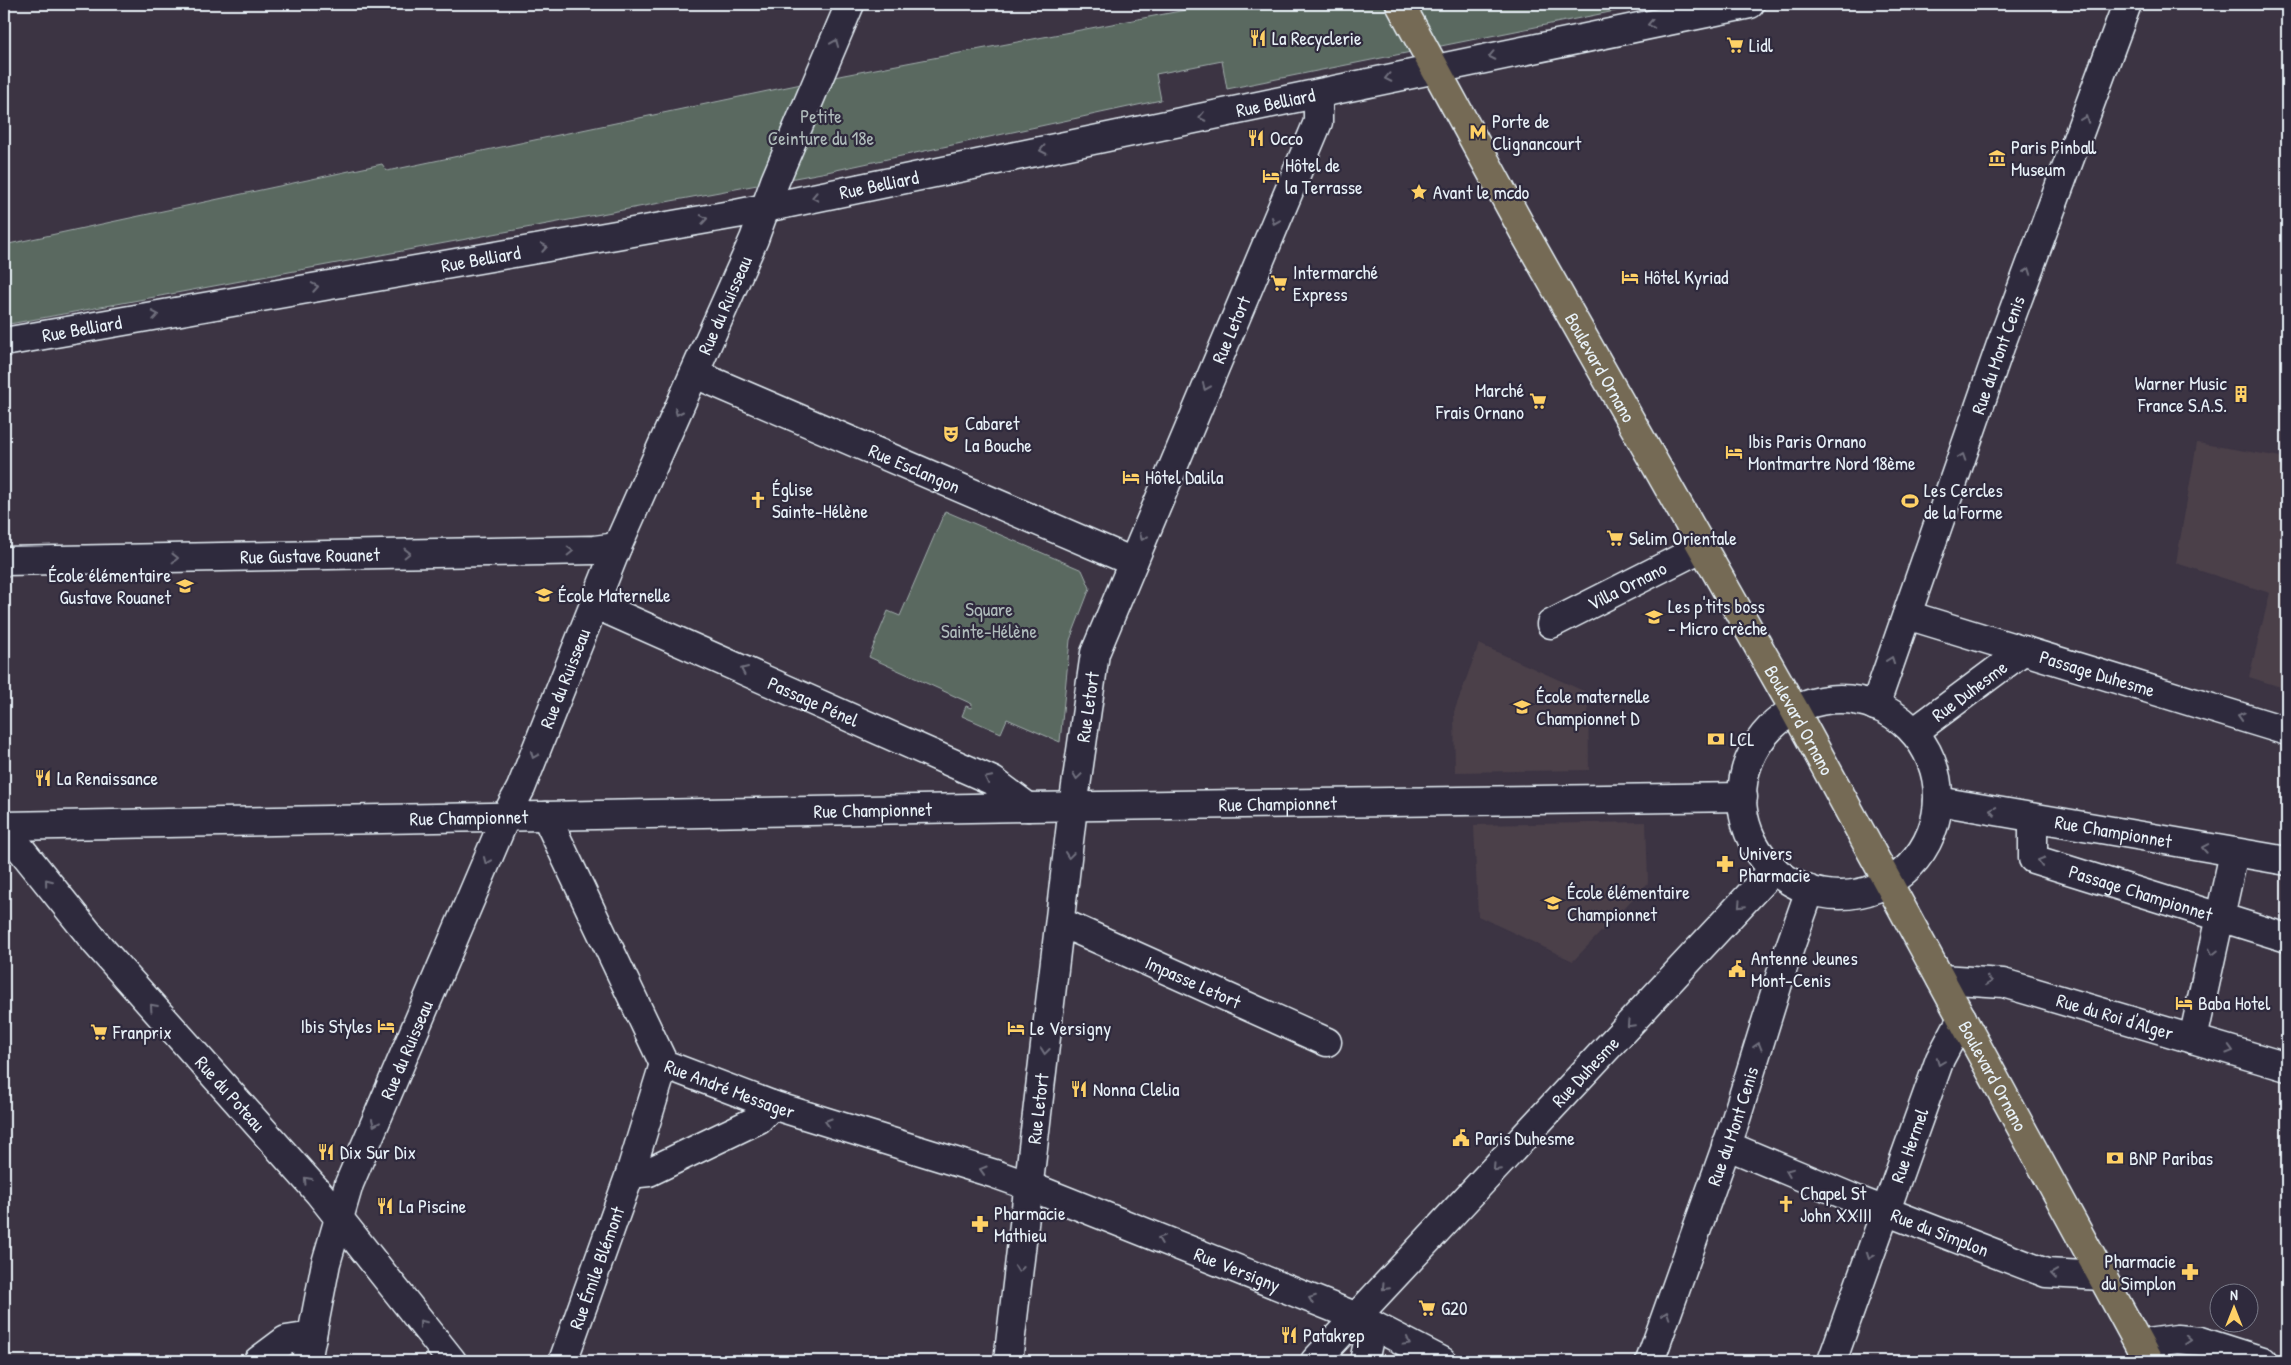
<svg xmlns="http://www.w3.org/2000/svg" width="2291" height="1365" viewBox="0 0 2291 1365" font-family="'Patrick Hand',sans-serif">
	<style>
		.built { fill: #4b404a }
		.green { fill: #5a6960; stroke: #a1adac }
		.lines { fill: none; stroke-linecap: round; stroke-linejoin: round }
		.minor-casing { stroke: #e8f1f8; stroke-width: 31 }
		.major-casing { stroke: #e8f1f8; stroke-width: 31 }
		.minor { stroke: #2f2a3d; stroke-width: 28 }
		.major { stroke: #746b55; stroke-width: 28 }
		.oneway { stroke: #70707e }
		.labels { text-anchor: middle; stroke-width: 4.5; stroke-linejoin: round; paint-order: stroke }
		.poi-label { font-size: 19px; fill: #e8f1f8; stroke: #2f2a3d; text-anchor: start }
		.street-label { font-size: 19px; fill: #e8f1f8; stroke: #2f2a3d }
		.park-label { font-size: 19px; fill: #afbbbb; stroke: #2f2a3d }
	</style>
	<rect width="100%" height="100%" fill="#3c3443"/>
	<filter id="ink" filterUnits="userSpaceOnUse"><feTurbulence type="fractalNoise" baseFrequency=".02" numOctaves="2"/><feDisplacementMap in="SourceGraphic" scale="10" xChannelSelector="R" yChannelSelector="G"/><feConvolveMatrix kernelMatrix="1 2 1 2 8 2 1 2 1" color-interpolation-filters="sRGB"/></filter>
	<g filter="url(#ink)">
		<g class="built">
			<path d="M2197,443L2287,458V689L2249,677L2270,593L2176,563Z"/>
			<path d="M1479,644L1588,693L1589,770L1455,772L1454,712Z"/>
			<path d="M1646,822L1648,883L1573,961L1478,916L1474,825Z"/>
		</g>
		<g class="green">
			<path d="M1217,4H1650L1227,89L1222,61L1156,74L1161,100L827,172L4,325V245L382,164L387,171L844,75Z"/>
			<path d="M945,511L1082,570L1090,588L1070,640L1060,742L1007,719L1001,733L962,716L966,706L971,708L972,704L869,657L888,611L900,616Z"/>
		</g>
		<g class="lines">
			<g class="minor-casing">
				<g id="minor">
					<path id="s1" d="M4,342L736,214L1750,4"/>
					<path id="s2" d="M695,374L1133,562"/>
					<path id="s3" d="M4,561L594,550L617,547"/>
					<path id="s4" d="M594,604L993,781L1028,807"/>
					<path id="s5" d="M1907,615L2287,731"/>
					<path id="s6" d="M1551,624L1703,547"/>
					<circle cx="1840" cy="797" r="98"/>
					<path id="s7" d="M1875,706L2000,347L2127,4"/>
					<path id="s8" d="M1914,732L2024,650"/>
					<path id="s9" d="M1938,801L2287,861"/>
					<path id="s10" d="M546,816L664,1064L772,1105L995,1174L1029,1186L1357,1317L1442,1361"/>
					<path id="s11" d="M2033,818V859L2287,938"/>
					<path id="s12" d="M4,826L1028,807L1743,797"/>
					<path id="s13" d="M4,828L97,944L319,1193L452,1361"/>
					<path id="s14" d="M1060,922L1327,1042"/>
					<path id="s15" d="M1941,979L2003,983L2287,1067"/>
					<path d="M2193,1039L2234,853"/>
					<path id="s16" d="M1726,1145L1862,1202L2046,1273L2103,1276"/>
					<path d="M630,1174L649,1172L759,1119L772,1105"/>
					<path d="M2139,1344L2177,1339L2200,1341L2263,1361"/>
					<path d="M258,1361L286,1340L312,1336"/>
					<path id="s17" d="M307,1361L326,1263L349,1184L506,816L521,788L617,547L754,239L775,181L850,4"/>
					<path id="s18" d="M563,1361L630,1174L664,1064"/>
					<path id="s19" d="M1008,1361L1073,807L1095,653L1318,122V94"/>
					<path id="s20" d="M1315,1361L1774,869"/>
					<path d="M1364,1361L1372,1325"/>
					<path id="s21" d="M1650,1361L1735,1122L1784,964L1810,890"/>
					<path id="s22" d="M1832,1361L1940,1059L1962,1018"/>
				</g>
			</g>
			<g class="major-casing">
				<g id="major">
					<path id="s23" d="M1400,4L1525,234L1795,711L2148,1361"/>
				</g>
			</g>
			<use href="#minor" class="minor"/>
			<use href="#major" class="major"/>
		</g>
		<defs><path id="oneway-chevron" d="M-2-3.5L2.5 0L-2 3.5" fill="none" stroke-width="1.6" stroke-linecap="round" stroke-linejoin="round" transform="scale(1.25)"/></defs>
		<g class="oneway">
			<use href="#oneway-chevron" transform="translate(1651 24) rotate(169)"/>
			<use href="#oneway-chevron" transform="translate(835 43) rotate(-68)"/>
			<use href="#oneway-chevron" transform="translate(1492 56) rotate(168)"/>
			<use href="#oneway-chevron" transform="translate(1388 78) rotate(168)"/>
			<use href="#oneway-chevron" transform="translate(1202 117) rotate(168)"/>
			<use href="#oneway-chevron" transform="translate(2085 119) rotate(-70)"/>
			<use href="#oneway-chevron" transform="translate(1043 150) rotate(168)"/>
			<use href="#oneway-chevron" transform="translate(815 197) rotate(169)"/>
			<use href="#oneway-chevron" transform="translate(704 219) rotate(-10)"/>
			<use href="#oneway-chevron" transform="translate(1275 221) rotate(113)"/>
			<use href="#oneway-chevron" transform="translate(544 247) rotate(-10)"/>
			<use href="#oneway-chevron" transform="translate(2028 271) rotate(-70)"/>
			<use href="#oneway-chevron" transform="translate(315 287) rotate(-10)"/>
			<use href="#oneway-chevron" transform="translate(155 315) rotate(-10)"/>
			<use href="#oneway-chevron" transform="translate(1206 387) rotate(113)"/>
			<use href="#oneway-chevron" transform="translate(678 412) rotate(114)"/>
			<use href="#oneway-chevron" transform="translate(1962 457) rotate(-71)"/>
			<use href="#oneway-chevron" transform="translate(1143 537) rotate(113)"/>
			<use href="#oneway-chevron" transform="translate(570 551) rotate(-1)"/>
			<use href="#oneway-chevron" transform="translate(407 553) rotate(-1)"/>
			<use href="#oneway-chevron" transform="translate(175 558) rotate(-1)"/>
			<use href="#oneway-chevron" transform="translate(1891 660) rotate(-70)"/>
			<use href="#oneway-chevron" transform="translate(744 670) rotate(-156)"/>
			<use href="#oneway-chevron" transform="translate(2241 716) rotate(-163)"/>
			<use href="#oneway-chevron" transform="translate(534 755) rotate(112)"/>
			<use href="#oneway-chevron" transform="translate(1077 776) rotate(98)"/>
			<use href="#oneway-chevron" transform="translate(988 779) rotate(-154)"/>
			<use href="#oneway-chevron" transform="translate(1993 811) rotate(-170)"/>
			<use href="#oneway-chevron" transform="translate(2205 848) rotate(-170)"/>
			<use href="#oneway-chevron" transform="translate(1069 855) rotate(97)"/>
			<use href="#oneway-chevron" transform="translate(487 861) rotate(113)"/>
			<use href="#oneway-chevron" transform="translate(2041 861) rotate(-163)"/>
			<use href="#oneway-chevron" transform="translate(48 882) rotate(-129)"/>
			<use href="#oneway-chevron" transform="translate(1741 905) rotate(133)"/>
			<use href="#oneway-chevron" transform="translate(2213 952) rotate(103)"/>
			<use href="#oneway-chevron" transform="translate(1989 981) rotate(6)"/>
			<use href="#oneway-chevron" transform="translate(153 1007) rotate(-132)"/>
			<use href="#oneway-chevron" transform="translate(1630 1024) rotate(133)"/>
			<use href="#oneway-chevron" transform="translate(1758 1046) rotate(-73)"/>
			<use href="#oneway-chevron" transform="translate(2230 1050) rotate(16)"/>
			<use href="#oneway-chevron" transform="translate(1045 1051) rotate(97)"/>
			<use href="#oneway-chevron" transform="translate(1940 1062) rotate(111)"/>
			<use href="#oneway-chevron" transform="translate(828 1122) rotate(-163)"/>
			<use href="#oneway-chevron" transform="translate(375 1123) rotate(113)"/>
			<use href="#oneway-chevron" transform="translate(1496 1168) rotate(133)"/>
			<use href="#oneway-chevron" transform="translate(983 1170) rotate(-163)"/>
			<use href="#oneway-chevron" transform="translate(1789 1172) rotate(-158)"/>
			<use href="#oneway-chevron" transform="translate(307 1180) rotate(-132)"/>
			<use href="#oneway-chevron" transform="translate(1161 1239) rotate(-159)"/>
			<use href="#oneway-chevron" transform="translate(1870 1256) rotate(110)"/>
			<use href="#oneway-chevron" transform="translate(1019 1269) rotate(97)"/>
			<use href="#oneway-chevron" transform="translate(2054 1274) rotate(-172)"/>
			<use href="#oneway-chevron" transform="translate(1385 1287) rotate(133)"/>
			<use href="#oneway-chevron" transform="translate(1312 1299) rotate(-159)"/>
			<use href="#oneway-chevron" transform="translate(1666 1315) rotate(-71)"/>
			<use href="#oneway-chevron" transform="translate(422 1323) rotate(-128)"/>
			<use href="#oneway-chevron" transform="translate(2188 1340) rotate(4)"/>
			<use href="#oneway-chevron" transform="translate(1407 1342) rotate(29)"/>
		</g>
	</g>
	<defs>
		<g id="restaurant-bare" transform="scale(1.35)"><path d="M-5-6h1v4h1v-4h1v4h1v-4h1v5L-1.5 .5V6h-2V.5L-5-1ZM5-6V6H3V1.5H1.5Q1.5-4 5-6Z" fill="#ffd166" stroke="#2f2a3d" stroke-width="2.5" paint-order="stroke"/></g>
		<g id="supermarket-bare" transform="scale(1.35)"><path d="M-6-5.5h2.5l.6 2H6L4.5 2H-2.5L-4.4-4H-6ZM-1.5 3.2a1.3 1.3 0 1 0 .1 0ZM3 3.2a1.3 1.3 0 1 0 .1 0Z" fill="#ffd166" stroke="#2f2a3d" stroke-width="2.5" paint-order="stroke"/></g>
		<g id="metro-bare" transform="scale(1.35)"><path d="M-5.5 5V-5H-3L0 0L3-5H5.5V5H3V-.5L0 4L-3-.5V5Z" fill="#ffd166" stroke="#2f2a3d" stroke-width="2.5" paint-order="stroke"/></g>
		<g id="museum-bare" transform="scale(1.35)"><path d="M0-6L6-3V-2H-6V-3ZM-5-1h2V3h-2ZM-1-1h2V3h-2ZM3-1h2V3H3ZM-6 4H6V6H-6Z" fill="#ffd166" stroke="#2f2a3d" stroke-width="2.5" paint-order="stroke"/></g>
		<g id="hotel-bare" transform="scale(1.35)"><path d="M-6-4.5h1.5V1H6V5H4.5V3h-9V5H-6ZM-4 0a1.8 1.8 0 1 1 3.6 0ZM.5 0V-2.5h3Q6-2.5 6 0Z" fill="#ffd166" stroke="#2f2a3d" stroke-width="2.5" paint-order="stroke"/></g>
		<g id="sight-bare" transform="scale(1.35)"><path d="M0-6L1.8-2.2L6-1.7L2.9 1.2L3.7 5.4L0 3.3L-3.7 5.4L-2.9 1.2L-6-1.7L-1.8-2.2Z" fill="#ffd166" stroke="#2f2a3d" stroke-width="2.5" paint-order="stroke"/></g>
		<g id="building-bare" transform="scale(1.35)"><path d="M-4-6H4V6H1V3H-1V6H-4ZM-2.5-4.3h1.7v1.8h-1.7ZM.8-4.3h1.7v1.8H.8ZM-2.5-1h1.7V.8h-1.7ZM.8-1h1.7V.8H.8Z" fill="#ffd166" stroke="#2f2a3d" stroke-width="2.5" paint-order="stroke"/></g>
		<g id="theatre-bare" transform="scale(1.35)"><path d="M-5-5.5Q0-4 5-5.5V0Q5 5 0 6Q-5 5-5 0ZM-3.3-2.5H-1v1.5H-3.3ZM1-2.5H3.3v1.5H1ZM-2.8 1Q0 5.5 2.8 1Z" fill="#ffd166" stroke="#2f2a3d" stroke-width="2.5" paint-order="stroke"/></g>
		<g id="church-bare" transform="scale(1.35)"><path d="M-1.2-6h2.4v3.5h3.3v2.4h-3.3V6h-2.4V-.1h-3.3v-2.4h3.3Z" fill="#ffd166" stroke="#2f2a3d" stroke-width="2.5" paint-order="stroke"/></g>
		<g id="stadium-bare" transform="scale(1.35)"><path d="M0-5a6.5 5 0 1 0 0 10a6.5 5 0 1 0 0-10ZM-3.5-1.8h7v3.6h-7Z" fill="#ffd166" stroke="#2f2a3d" stroke-width="2.5" paint-order="stroke"/></g>
		<g id="school-bare" transform="scale(1.35)"><path d="M0-5L7-2L0 1L-7-2ZM-4 1L0 2.5L4 1V4Q0 6-4 4Z" fill="#ffd166" stroke="#2f2a3d" stroke-width="2.5" paint-order="stroke"/></g>
		<g id="bank-bare" transform="scale(1.35)"><path d="M-6-4H6V4H-6ZM0-2.3a2.3 2.3 0 1 0 0 4.6a2.3 2.3 0 1 0 0-4.6Z" fill="#ffd166" stroke="#2f2a3d" stroke-width="2.5" paint-order="stroke"/></g>
		<g id="pharmacy-bare" transform="scale(1.35)"><path d="M-2-6h4v4h4v4h-4v4h-4v-4h-4v-4h4Z" fill="#ffd166" stroke="#2f2a3d" stroke-width="2.5" paint-order="stroke"/></g>
		<g id="civic-bare" transform="scale(1.35)"><path d="M-.6-6.5H3V-4.5H.6V-3L4-1V1h2V6H-6V1h2V-1L-.6-3ZM-1.2 2.5V6h2.4V2.5Z" fill="#ffd166" stroke="#2f2a3d" stroke-width="2.5" paint-order="stroke"/></g>
	</defs>
	<g fill-rule="evenodd">
		<use href="#restaurant-bare" x="1258" y="38"/>
		<use href="#supermarket-bare" x="1735" y="45"/>
		<use href="#metro-bare" x="1478" y="132"/>
		<use href="#restaurant-bare" x="1256" y="138"/>
		<use href="#museum-bare" x="1997" y="158"/>
		<use href="#hotel-bare" x="1271" y="176"/>
		<use href="#sight-bare" x="1419" y="192"/>
		<use href="#hotel-bare" x="1630" y="277"/>
		<use href="#supermarket-bare" x="1279" y="283"/>
		<use href="#building-bare" x="2241" y="394"/>
		<use href="#supermarket-bare" x="1538" y="401"/>
		<use href="#theatre-bare" x="951" y="434"/>
		<use href="#hotel-bare" x="1734" y="452"/>
		<use href="#hotel-bare" x="1131" y="477"/>
		<use href="#church-bare" x="758" y="500"/>
		<use href="#stadium-bare" x="1910" y="501"/>
		<use href="#supermarket-bare" x="1615" y="538"/>
		<use href="#school-bare" x="185" y="586"/>
		<use href="#school-bare" x="544" y="595"/>
		<use href="#school-bare" x="1654" y="617"/>
		<use href="#school-bare" x="1522" y="707"/>
		<use href="#bank-bare" x="1716" y="739"/>
		<use href="#restaurant-bare" x="43" y="778"/>
		<use href="#pharmacy-bare" x="1725" y="864"/>
		<use href="#school-bare" x="1553" y="903"/>
		<use href="#civic-bare" x="1737" y="969"/>
		<use href="#hotel-bare" x="2184" y="1003"/>
		<use href="#hotel-bare" x="386" y="1026"/>
		<use href="#hotel-bare" x="1016" y="1028"/>
		<use href="#supermarket-bare" x="99" y="1032"/>
		<use href="#restaurant-bare" x="1079" y="1089"/>
		<use href="#civic-bare" x="1461" y="1138"/>
		<use href="#restaurant-bare" x="326" y="1152"/>
		<use href="#bank-bare" x="2115" y="1158"/>
		<use href="#church-bare" x="1786" y="1204"/>
		<use href="#restaurant-bare" x="385" y="1206"/>
		<use href="#pharmacy-bare" x="980" y="1224"/>
		<use href="#pharmacy-bare" x="2190" y="1272"/>
		<use href="#supermarket-bare" x="1427" y="1308"/>
		<use href="#restaurant-bare" x="1289" y="1335"/>
	</g>
	<g class="labels">
		<g class="poi-label">
			<text x="1272" y="45">La Recyclerie</text>
			<text x="1749" y="52">Lidl</text>
			<text x="1492" y="128">Porte de<tspan x="1492" dy="22">Clignancourt</tspan></text>
			<text x="1270" y="145">Occo</text>
			<text x="2011" y="154">Paris Pinball<tspan x="2011" dy="22">Museum</tspan></text>
			<text x="1285" y="172">Hôtel de<tspan x="1285" dy="22">la Terrasse</tspan></text>
			<text x="1433" y="199">Avant le mcdo</text>
			<text x="1293" y="279">Intermarché<tspan x="1293" dy="22">Express</tspan></text>
			<text x="1644" y="284">Hôtel Kyriad</text>
			<text x="2227" y="390" text-anchor="end">Warner Music<tspan x="2227" dy="22">France S.A.S.</tspan></text>
			<text x="1524" y="397" text-anchor="end">Marché<tspan x="1524" dy="22">Frais Ornano</tspan></text>
			<text x="965" y="430">Cabaret<tspan x="965" dy="22">La Bouche</tspan></text>
			<text x="1748" y="448">Ibis Paris Ornano<tspan x="1748" dy="22">Montmartre Nord 18ème</tspan></text>
			<text x="1145" y="484">Hôtel Dalila</text>
			<text x="772" y="496">Église<tspan x="772" dy="22">Sainte-Hélène</tspan></text>
			<text x="1924" y="497">Les Cercles<tspan x="1924" dy="22">de la Forme</tspan></text>
			<text x="1629" y="545">Selim Orientale</text>
			<text x="171" y="582" text-anchor="end">École élémentaire<tspan x="171" dy="22">Gustave Rouanet</tspan></text>
			<text x="558" y="602">École Maternelle</text>
			<text x="1668" y="613">Les p'tits boss<tspan x="1668" dy="22">- Micro crèche</tspan></text>
			<text x="1536" y="703">École maternelle<tspan x="1536" dy="22">Championnet D</tspan></text>
			<text x="1730" y="746">LCL</text>
			<text x="57" y="785">La Renaissance</text>
			<text x="1739" y="860">Univers<tspan x="1739" dy="22">Pharmacie</tspan></text>
			<text x="1567" y="899">École élémentaire<tspan x="1567" dy="22">Championnet</tspan></text>
			<text x="1751" y="965">Antenne Jeunes<tspan x="1751" dy="22">Mont-Cenis</tspan></text>
			<text x="2198" y="1010">Baba Hotel</text>
			<text x="372" y="1033" text-anchor="end">Ibis Styles</text>
			<text x="1030" y="1035">Le Versigny</text>
			<text x="113" y="1039">Franprix</text>
			<text x="1093" y="1096">Nonna Clelia</text>
			<text x="1475" y="1145">Paris Duhesme</text>
			<text x="340" y="1159">Dix Sur Dix</text>
			<text x="2129" y="1165">BNP Paribas</text>
			<text x="1800" y="1200">Chapel St<tspan x="1800" dy="22">John XXIII</tspan></text>
			<text x="399" y="1213">La Piscine</text>
			<text x="994" y="1220">Pharmacie<tspan x="994" dy="22">Mathieu</tspan></text>
			<text x="2176" y="1268" text-anchor="end">Pharmacie<tspan x="2176" dy="22">du Simplon</tspan></text>
			<text x="1441" y="1315">G20</text>
			<text x="1303" y="1342">Patakrep</text>
		</g>
		<g class="street-label">
			<text dy="7" stroke="none"><textPath href="#s1" startOffset="1294">Rue Belliard</textPath></text>
			<text dy="7" stroke="none"><textPath href="#s1" startOffset="889">Rue Belliard</textPath></text>
			<text dy="7" stroke="none"><textPath href="#s1" startOffset="484">Rue Belliard</textPath></text>
			<text dy="7" stroke="none"><textPath href="#s17" startOffset="1138">Rue du Ruisseau</textPath></text>
			<text dy="7" stroke="none"><textPath href="#s1" startOffset="79">Rue Belliard</textPath></text>
			<text dy="7" stroke="none"><textPath href="#s19" startOffset="1064">Rue Letort</textPath></text>
			<text dy="7" stroke="none"><textPath href="#s7" startOffset="372">Rue du Mont Cenis</textPath></text>
			<text dy="7" stroke="none"><textPath href="#s23" startOffset="415">Boulevard Ornano</textPath></text>
			<text dy="7" stroke="none"><textPath href="#s2" startOffset="239">Rue Esclangon</textPath></text>
			<text dy="7" stroke="none"><textPath href="#s3" startOffset="306">Rue Gustave Rouanet</textPath></text>
			<text dy="7" stroke="none"><textPath href="#s6" startOffset="85">Villa Ornano</textPath></text>
			<text dy="7" stroke="none"><textPath href="#s5" startOffset="199">Passage Duhesme</textPath></text>
			<text dy="7" stroke="none"><textPath href="#s17" startOffset="732">Rue du Ruisseau</textPath></text>
			<text dy="7" stroke="none"><textPath href="#s8" startOffset="69">Rue Duhesme</textPath></text>
			<text dy="7" stroke="none"><textPath href="#s4" startOffset="240">Passage Pénel</textPath></text>
			<text dy="7" stroke="none"><textPath href="#s19" startOffset="659">Rue Letort</textPath></text>
			<text dy="7" stroke="none"><textPath href="#s23" startOffset="820">Boulevard Ornano</textPath></text>
			<text dy="7" stroke="none"><textPath href="#s12" startOffset="1274">Rue Championnet</textPath></text>
			<text dy="7" stroke="none"><textPath href="#s12" startOffset="869">Rue Championnet</textPath></text>
			<text dy="7" stroke="none"><textPath href="#s12" startOffset="465">Rue Championnet</textPath></text>
			<text dy="7" stroke="none"><textPath href="#s9" startOffset="178">Rue Championnet</textPath></text>
			<text dy="7" stroke="none"><textPath href="#s11" startOffset="154">Passage Championnet</textPath></text>
			<text dy="7" stroke="none"><textPath href="#s14" startOffset="146">Impasse Letort</textPath></text>
			<text dy="7" stroke="none"><textPath href="#s15" startOffset="179">Rue du Roi d'Alger</textPath></text>
			<text dy="7" stroke="none"><textPath href="#s17" startOffset="328">Rue du Ruisseau</textPath></text>
			<text dy="7" stroke="none"><textPath href="#s20" startOffset="396">Rue Duhesme</textPath></text>
			<text dy="7" stroke="none"><textPath href="#s23" startOffset="1225">Boulevard Ornano</textPath></text>
			<text dy="7" stroke="none"><textPath href="#s10" startOffset="345">Rue André Messager</textPath></text>
			<text dy="7" stroke="none"><textPath href="#s13" startOffset="349">Rue du Poteau</textPath></text>
			<text dy="7" stroke="none"><textPath href="#s19" startOffset="254">Rue Letort</textPath></text>
			<text dy="7" stroke="none"><textPath href="#s21" startOffset="249">Rue du Mont Cenis</textPath></text>
			<text dy="7" stroke="none"><textPath href="#s22" startOffset="229">Rue Hermel</textPath></text>
			<text dy="7" stroke="none"><textPath href="#s16" startOffset="231">Rue du Simplon</textPath></text>
			<text dy="7" stroke="none"><textPath href="#s18" startOffset="99">Rue Émile Blémont</textPath></text>
			<text dy="7" stroke="none"><textPath href="#s10" startOffset="884">Rue Versigny</textPath></text>
		</g>
		<g class="park-label">
			<text x="821" y="123">Petite<tspan x="821" dy="22">Ceinture du 18e</tspan></text>
			<text x="989" y="616">Square<tspan x="989" dy="22">Sainte-Hélène</tspan></text>
		</g>
	</g>
	<rect width="2291" height="1365" fill="none" stroke="#2f2a3d" stroke-width="20"/>
	<rect x="10" y="10" width="2271" height="1345" fill="none" stroke="#e8f1f8" stroke-width="2" filter="url(#ink)"/>
	<g transform="translate(2234 1308)"><circle r="24" fill="#2f2a3d" stroke="#797a88"/>
	<path d="M0-4L9 19L0 12L-9 19Z" fill="#ffd166"/>
	<text y="-8" font-size="14" font-weight="bold" text-anchor="middle" fill="#e8f1f8">N</text>
	</g>
</svg>
